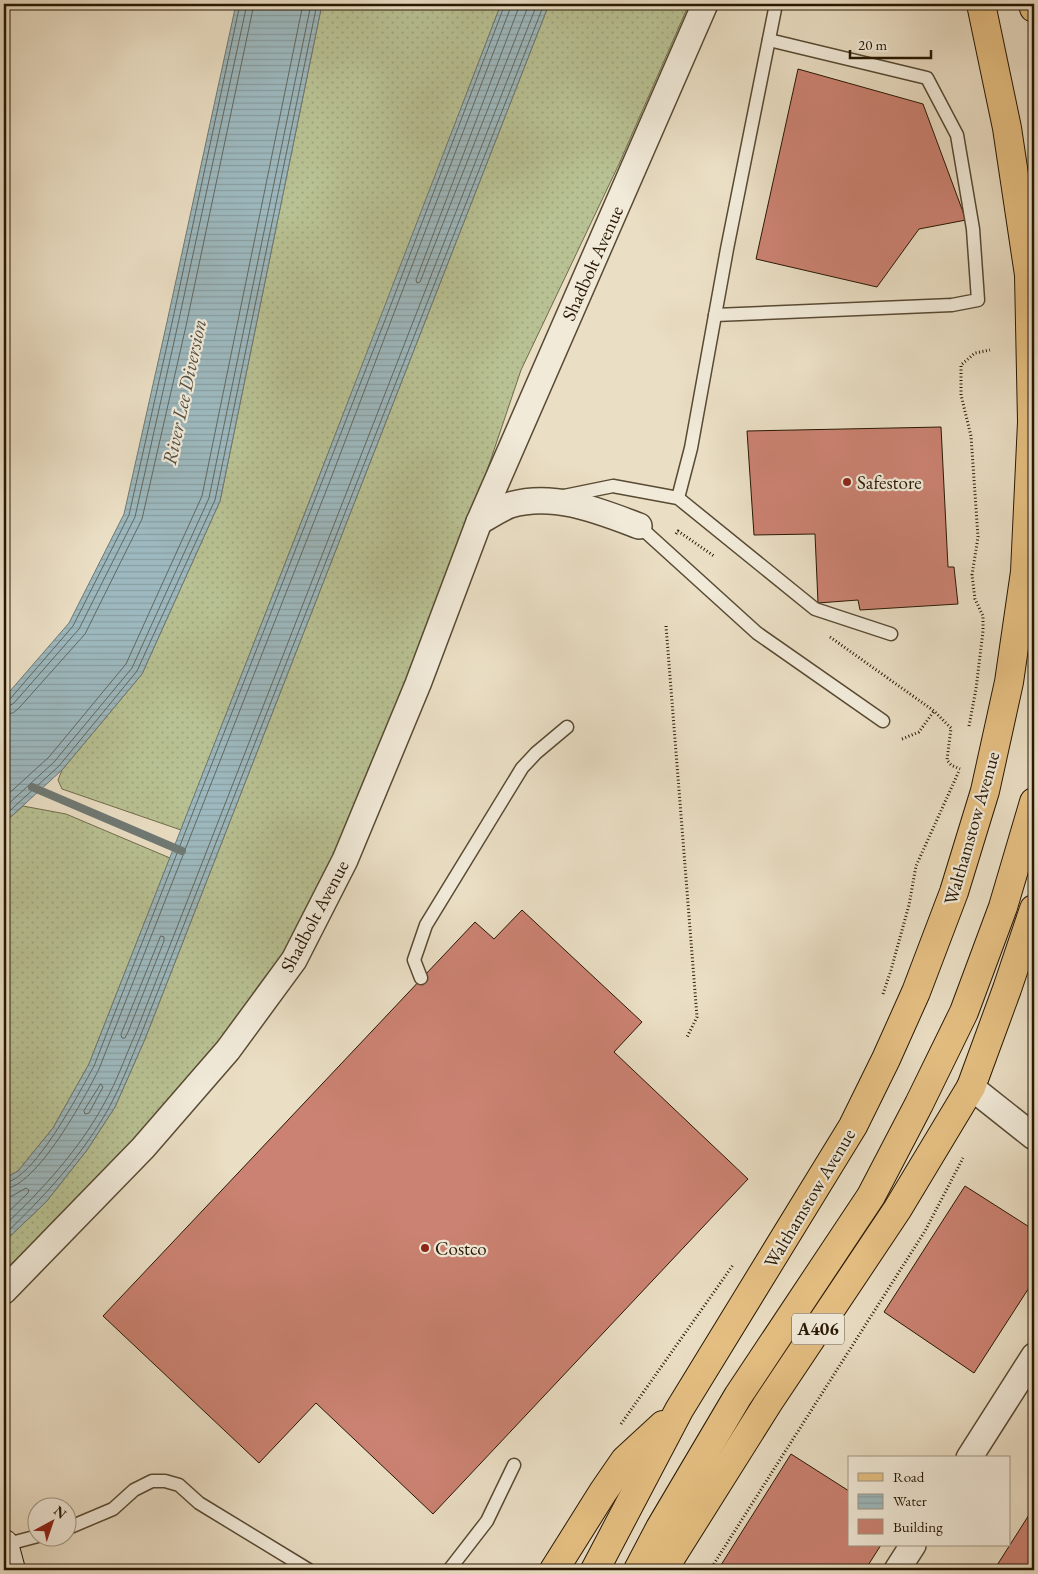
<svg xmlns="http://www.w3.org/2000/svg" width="1038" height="1574" viewBox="0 0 1038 1574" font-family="'EB Garamond',serif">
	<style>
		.grass { fill: url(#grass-dots); stroke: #706c4b }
		.water { fill: url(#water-rules); stroke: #6e7974 }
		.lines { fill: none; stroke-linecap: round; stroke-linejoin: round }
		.shore { stroke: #626861; stroke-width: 1 }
		.stream { stroke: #6e7974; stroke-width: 8 }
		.building { fill: #cb8272; stroke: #281803 }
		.lane-casing { stroke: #584a33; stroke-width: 15 }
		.street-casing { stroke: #584a33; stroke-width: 28 }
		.secondary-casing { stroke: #281803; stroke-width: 30 }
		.primary-casing { stroke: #281803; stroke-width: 30 }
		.highway-casing { stroke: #281803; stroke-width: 30 }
		.path { stroke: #281803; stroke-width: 3; stroke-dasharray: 1 2.5; stroke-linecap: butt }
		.lane { stroke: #f1ead9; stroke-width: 12 }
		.street { stroke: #f1ead9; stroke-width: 25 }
		.secondary { stroke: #f1ead9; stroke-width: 28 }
		.primary { stroke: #e5bf82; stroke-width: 28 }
		.highway { stroke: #e5bf82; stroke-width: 28 }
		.poi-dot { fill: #8f2418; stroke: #f1ead9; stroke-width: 2 }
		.labels { text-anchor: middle; stroke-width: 4.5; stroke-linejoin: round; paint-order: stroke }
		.shield { fill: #f1ead9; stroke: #645743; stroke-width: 1 }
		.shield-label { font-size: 18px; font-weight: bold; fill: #281803 }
		.street-label { font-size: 19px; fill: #281803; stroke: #f1ead9 }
		.poi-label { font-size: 19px; fill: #281803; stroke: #f1ead9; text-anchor: start }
		.water-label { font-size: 20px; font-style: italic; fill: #515045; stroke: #f1ead9 }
	</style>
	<defs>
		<pattern id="grass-dots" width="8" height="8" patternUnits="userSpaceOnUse" patternTransform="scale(1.25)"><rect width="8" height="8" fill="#b8c193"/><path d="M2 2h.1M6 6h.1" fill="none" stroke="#9ea57d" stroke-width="1.8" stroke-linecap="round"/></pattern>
		<pattern id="water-rules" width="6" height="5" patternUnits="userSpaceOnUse" patternTransform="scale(1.25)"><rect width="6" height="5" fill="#9db9bf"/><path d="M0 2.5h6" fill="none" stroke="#879ea2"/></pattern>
	</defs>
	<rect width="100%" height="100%" fill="#eadec4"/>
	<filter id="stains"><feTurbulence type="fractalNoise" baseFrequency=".004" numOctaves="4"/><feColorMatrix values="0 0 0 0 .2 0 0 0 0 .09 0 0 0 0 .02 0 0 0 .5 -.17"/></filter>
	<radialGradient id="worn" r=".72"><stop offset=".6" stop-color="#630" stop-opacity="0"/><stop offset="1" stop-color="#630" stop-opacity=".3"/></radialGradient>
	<g class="grass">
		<path d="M322,4H501L383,313L181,830L62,789L58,780L62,770L142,674L220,501Z"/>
		<path d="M549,4H689L619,164L521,370L440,610L330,871L259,995L148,1126L4,1280V1242L46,1202L87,1150L115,1107L145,1039Z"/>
		<path d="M23,806L66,814L170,858L89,1064L53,1128L18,1171L4,1179V823Z"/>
	</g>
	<g class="water">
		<path d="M236,4H322L220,501L142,674L62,770L4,823V698L69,623L124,514L167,322Z"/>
		<path d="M501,4H549L145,1039L115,1107L87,1150L46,1202L4,1242V1179L18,1171L53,1128L89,1064L317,482Z"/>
	</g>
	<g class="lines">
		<g class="shore">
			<path d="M519,4L517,12L416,280L417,283L420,282L529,4"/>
			<path d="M4,701L10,699L73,626L129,515L172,323L240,4"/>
			<path d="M4,707L9,706L14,703L79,629L135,517L178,324L247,4"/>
			<path d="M4,714L13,713L19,708L85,634L142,519L186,326L254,4"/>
			<path d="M4,798L49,757L126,664L202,496L303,4"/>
			<path d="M4,808L54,762L132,668L209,498L311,4"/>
			<path d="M4,816L59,766L137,671L215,500L317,4"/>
			<path d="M161,936L164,937V941L128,1032L125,1038H122L121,1035Z"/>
			<path d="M101,1084L103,1087L89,1113L85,1114L84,1111Z"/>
			<path d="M4,1183C34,1180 79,1093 94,1066L387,315L505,4"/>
			<path d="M4,1189C37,1187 85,1097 99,1069L328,486L510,9L511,4"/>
			<path d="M4,1197L12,1196L26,1188L29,1190L28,1193L4,1216"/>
			<path d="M4,1226C42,1190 80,1149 105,1102C117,1081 125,1057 135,1035L537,4"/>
			<path d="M4,1235C44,1197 84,1154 111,1104C122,1083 131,1059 140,1037L544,4"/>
		</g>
		<path class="stream" d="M32,787L182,851"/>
	</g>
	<g class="building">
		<path d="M798,69L923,104L966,220L919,229L877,287L756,259Z"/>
		<path d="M941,427L948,567H954L958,604L860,610L858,600L818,603L815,534L754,535L747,431Z"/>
		<path d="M522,910L642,1022L614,1052L748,1179L433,1514L316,1403L259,1463L103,1316L475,922L494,939Z"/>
		<path d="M965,1186L1034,1230V1280L974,1373L884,1312Z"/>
		<path d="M791,1454L849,1491V1545H881L865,1570H729L721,1565Z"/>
		<path d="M1034,1507V1570H994Z"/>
	</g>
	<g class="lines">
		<g class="lane-casing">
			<g id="lane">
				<path d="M715,315L952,305L978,300L973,229L957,135L927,78L769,40"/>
				<path d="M564,496L613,486L678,498L815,609L891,634"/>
				<path d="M678,498L691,448L727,249L776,4"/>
				<path d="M639,526L757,633L883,721"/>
				<path d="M421,978L414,960L426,925L522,768L536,753L567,727"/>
				<path d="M68,1528L113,1509L134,1490L152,1481H165L179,1485L199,1503L309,1570"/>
				<path d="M4,1545L38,1536"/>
				<path d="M449,1570L487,1521L514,1465"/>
			</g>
		</g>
		<g class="street-casing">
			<g id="street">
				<path d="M479,522C489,516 500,509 510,505C554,492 599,511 639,526"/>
				<path d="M971,1087L1034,1137"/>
				<path d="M4,1291L143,1148L228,1050L294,960L345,860L418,684L479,522L705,4"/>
				<path d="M969,1458L1034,1356"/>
				<path d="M897,1570L913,1545"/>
			</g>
		</g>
		<g class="secondary-casing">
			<path id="secondary" d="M4,1544L11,1570"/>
		</g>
		<g class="primary-casing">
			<path id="primary" d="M971,1087L1007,989L1034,909"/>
		</g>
		<g class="highway-casing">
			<g id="highway">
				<path d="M1033,4L1034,8"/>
				<path d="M554,1570L603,1492L625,1460L663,1425"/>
				<path d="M595,1570L679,1410L853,1126L886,1059L916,992L954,892L985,791L1009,682L1025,572L1032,422L1029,275L1007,128L981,4"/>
				<path d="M638,1570L660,1528L738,1396L871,1196L919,1104L964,1012L1003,907L1034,802"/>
				<path d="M663,1570L768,1403L897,1210L971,1087"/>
			</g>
		</g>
		<g class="path">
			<path d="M676,534L678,531L714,556"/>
			<path d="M666,626L697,1017L687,1037"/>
			<path d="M830,637L934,711L951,728L947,760L951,765L960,769"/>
			<path d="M969,726L976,689L983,631V616L975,599L972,575L978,537L971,436L961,395V365L975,353L990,350"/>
			<path d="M902,739L919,732L934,711"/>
			<path d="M883,994L891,970L909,905L916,866L959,771"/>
			<path d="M621,1424L733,1265"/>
			<path d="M710,1570L925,1231L963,1158"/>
		</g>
		<use href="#lane" class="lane"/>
		<use href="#street" class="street"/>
		<use href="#secondary" class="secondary"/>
		<use href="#primary" class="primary"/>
		<use href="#highway" class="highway"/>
	</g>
	<g class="poi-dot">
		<circle cx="847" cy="482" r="5"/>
		<circle cx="425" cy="1248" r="5"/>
	</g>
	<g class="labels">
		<rect class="shield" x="792" y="1313.5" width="52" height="31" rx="4"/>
		<g class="shield-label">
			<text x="818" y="1335">A406</text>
		</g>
		<g class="street-label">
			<text transform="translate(592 263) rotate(-66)" y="7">Shadbolt Avenue</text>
			<text transform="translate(971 828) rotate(-74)" y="7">Walthamstow Avenue</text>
			<text transform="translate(314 916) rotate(-62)" y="7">Shadbolt Avenue</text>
			<text transform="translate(809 1198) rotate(-59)" y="7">Walthamstow Avenue</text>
		</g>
		<g class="poi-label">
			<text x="857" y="489">Safestore</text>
			<text x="435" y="1255">Costco</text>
		</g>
		<g class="water-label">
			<text transform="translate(184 392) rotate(-78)" y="7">River Lee Diversion</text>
		</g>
	</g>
	<rect width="1038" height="1574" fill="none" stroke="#eadec4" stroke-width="20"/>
	<rect x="5" y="5" width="1028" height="1564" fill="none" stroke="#281803" stroke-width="2.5"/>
	<rect x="10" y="10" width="1018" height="1554" fill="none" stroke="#281803"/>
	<rect x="848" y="1456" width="162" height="90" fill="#f1ead9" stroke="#a19683"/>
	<rect x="858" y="1473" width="25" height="8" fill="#e5bf82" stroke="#a19683"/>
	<text x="893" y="1482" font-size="15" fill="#281803">Road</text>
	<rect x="858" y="1494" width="25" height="15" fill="url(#water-rules)" stroke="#a19683"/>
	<text x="893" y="1506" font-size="15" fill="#281803">Water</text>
	<rect x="858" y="1519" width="25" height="15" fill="#cb8272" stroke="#a19683"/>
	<text x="893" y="1532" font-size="15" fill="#281803">Building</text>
	<g transform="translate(52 1522) rotate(40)"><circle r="24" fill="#f1ead9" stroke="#a19683"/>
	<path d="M0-4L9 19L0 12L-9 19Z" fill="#8f2418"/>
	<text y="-8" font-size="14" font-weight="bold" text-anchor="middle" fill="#281803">N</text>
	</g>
	<path d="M850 50v8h81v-8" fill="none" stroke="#281803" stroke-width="2.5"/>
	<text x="858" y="50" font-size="15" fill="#281803" stroke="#f1ead9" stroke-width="4" paint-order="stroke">20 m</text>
	<rect width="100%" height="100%" filter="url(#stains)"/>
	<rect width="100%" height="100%" fill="url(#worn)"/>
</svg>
